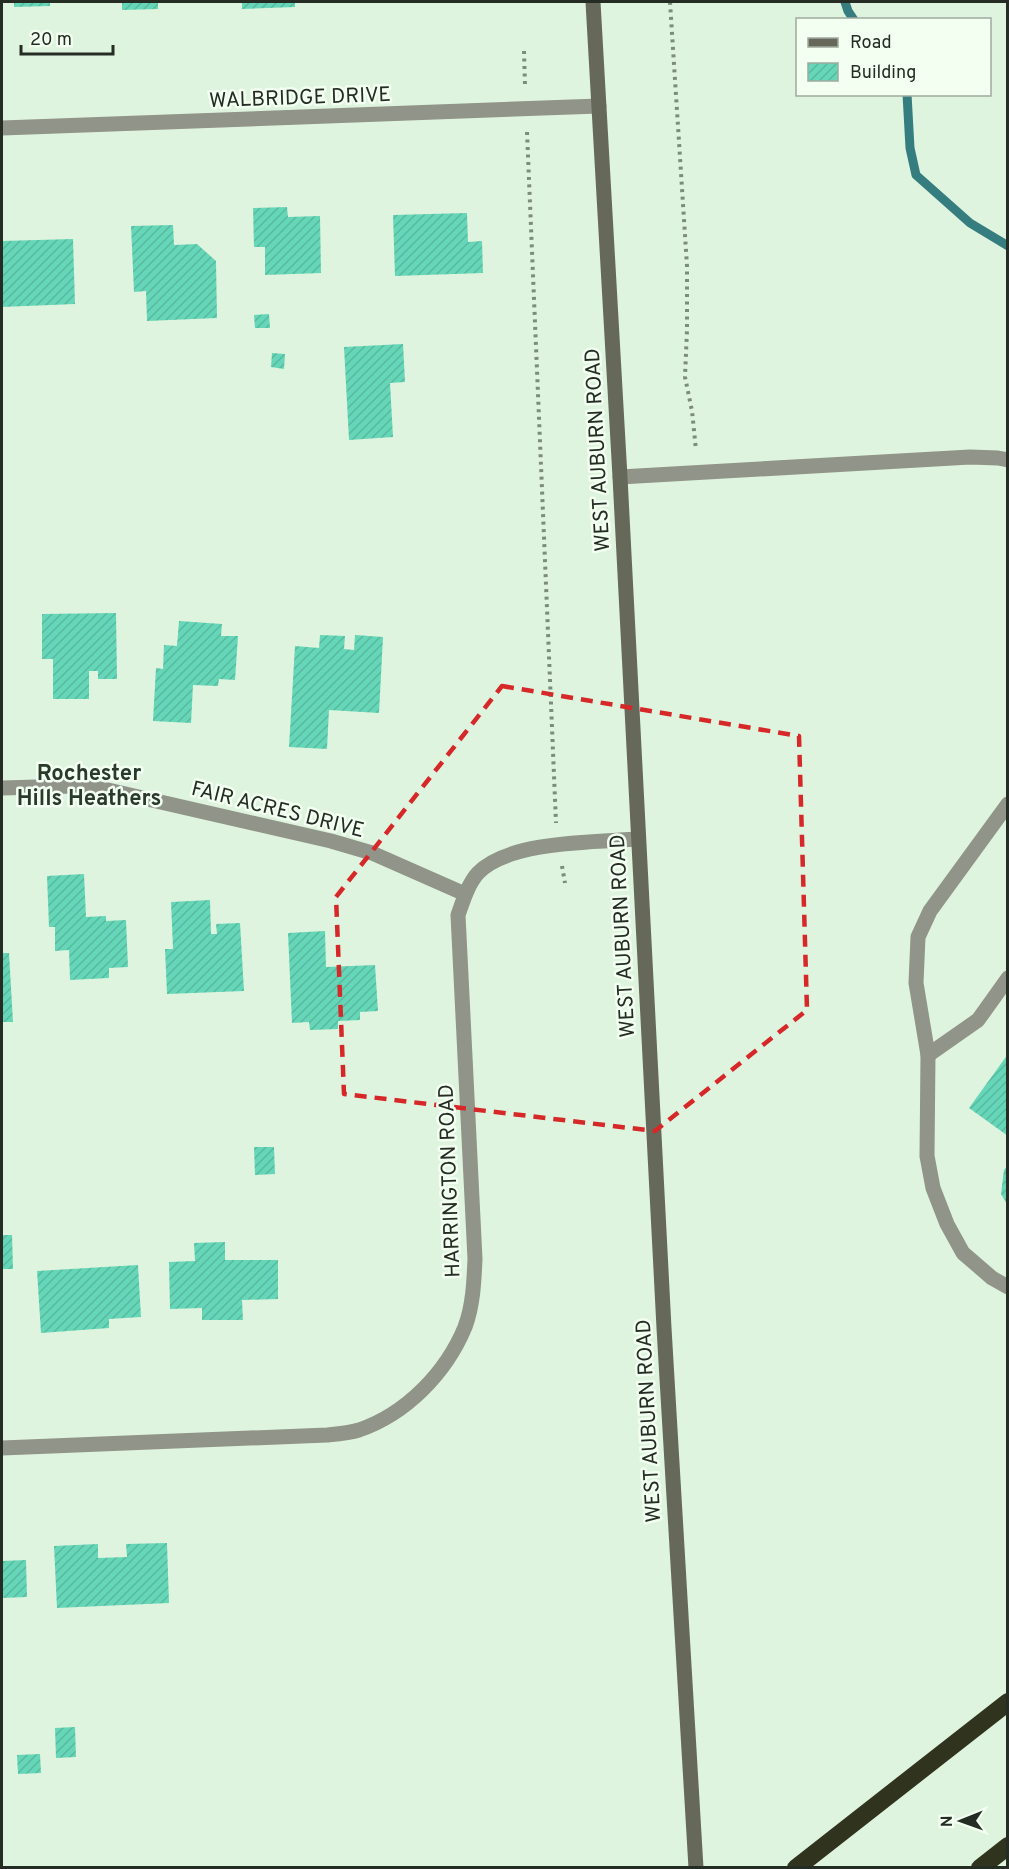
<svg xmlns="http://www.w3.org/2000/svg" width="1009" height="1869" viewBox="0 0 1009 1869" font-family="Overpass,sans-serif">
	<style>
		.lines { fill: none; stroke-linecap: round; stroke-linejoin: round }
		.stream { stroke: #367d80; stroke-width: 9 }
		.building { fill: url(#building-hatch) }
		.path { stroke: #7d8b7c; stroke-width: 4; stroke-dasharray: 3 4.5; stroke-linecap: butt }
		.service { stroke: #919488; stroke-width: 15 }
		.minor { stroke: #919488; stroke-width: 15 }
		.secondary { stroke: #666959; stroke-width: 15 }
		.motorway { stroke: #30331d; stroke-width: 18 }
		.marked { fill: none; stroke: #d62828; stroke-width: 4.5; stroke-dasharray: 12 8; stroke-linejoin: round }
		.labels { text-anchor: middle; stroke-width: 5; stroke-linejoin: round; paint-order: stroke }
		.street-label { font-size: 21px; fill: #242c23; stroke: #f2fff1 }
		.neighbourhood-label { font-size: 22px; font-weight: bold; fill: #293a29; stroke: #f2fff1 }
	</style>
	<defs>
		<pattern id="building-hatch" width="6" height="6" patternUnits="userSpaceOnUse" patternTransform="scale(1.5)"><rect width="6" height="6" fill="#65d7b8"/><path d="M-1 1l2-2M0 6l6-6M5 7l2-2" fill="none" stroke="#58b99e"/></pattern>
	</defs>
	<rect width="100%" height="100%" fill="#dff4de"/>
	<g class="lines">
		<g class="stream">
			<path d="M845,2L848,11L854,20"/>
			<path d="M907,94L910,148L916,175L970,223L1008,246"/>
		</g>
	</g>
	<g class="building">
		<path d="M14,2H50V6L14,7Z"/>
		<path d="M122,2H158V9L122,10Z"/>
		<path d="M242,2H295V7L242,9Z"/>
		<path d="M287,207L288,217L320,216L321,273L265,275V247H254L253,208Z"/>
		<path d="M467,213L468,242L482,241L483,273L395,276L393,215Z"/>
		<path d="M173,225L174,245L197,244L216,261L217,318L147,321L146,291L134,292L131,226Z"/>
		<path d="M73,239L75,304L2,307V241Z"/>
		<path d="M269,314L270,328H255L254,315Z"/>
		<path d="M403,344L405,382L390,383L393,437L349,440L344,347Z"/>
		<path d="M272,353L285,354L284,369L271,367Z"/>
		<path d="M116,613L117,679H98V671H89V699H53V659H42V614Z"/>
		<path d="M179,621L222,624L221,636H238L235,680L219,679L218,686L193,685L191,723L153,721L156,668L163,669L164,645L177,646Z"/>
		<path d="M320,635L345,636L344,649L354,650L355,635L383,637L379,713L329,710L327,749L289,747L295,646L319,648Z"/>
		<path d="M84,874L86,917L106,916V921L126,920L128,967L109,968V978L70,980L69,950L55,951V927H49L47,876Z"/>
		<path d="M210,900L211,934H217L216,924L240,923L244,991L167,994L165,949H173L171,902Z"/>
		<path d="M325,931L326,967L375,965L378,1011L360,1012V1020L338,1021V1029L310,1030L309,1022L292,1023L288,933Z"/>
		<path d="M2,953H9L13,1022H2Z"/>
		<path d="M1008,1054V1136L969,1108Z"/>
		<path d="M254,1147H274L275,1174L255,1175Z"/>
		<path d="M1008,1165V1206L1001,1194L1004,1170Z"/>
		<path d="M2,1235H12L13,1269H2Z"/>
		<path d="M225,1242V1260H278V1299L242,1300L243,1320H202V1308L170,1309L169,1262L195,1261L194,1243Z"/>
		<path d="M138,1265L141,1317L109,1319V1328L41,1333L37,1271Z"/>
		<path d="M167,1543L169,1603L57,1608L54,1546L98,1544V1558L127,1557L126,1544Z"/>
		<path d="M26,1560L27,1597L2,1598V1561Z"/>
		<path d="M75,1727L76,1757L56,1758L55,1728Z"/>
		<path d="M40,1754L41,1773L18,1774L17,1755Z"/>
	</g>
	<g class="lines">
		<g class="path">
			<path d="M670,2L687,266V330L685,377L692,411L696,450"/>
			<path d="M524,51L525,85"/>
			<path d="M527,132L556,823"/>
			<path d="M562,866L565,883"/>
		</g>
		<g class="service">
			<path d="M620,477L970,457L998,458L1008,460"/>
			<path d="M1008,804L930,911L918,937L916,983L928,1055L927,1156L933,1188L947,1224L963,1253L992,1278L1008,1287"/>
			<path d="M928,1055L978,1020L1008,978"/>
		</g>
		<g class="minor">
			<path d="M2,128L599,106"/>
			<path d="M2,788L73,786L108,790L331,841L372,853L465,894"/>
			<path d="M2,1448L327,1435C337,1434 349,1433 359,1430C406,1414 446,1373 465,1327C473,1306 474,1282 475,1259L458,915C463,901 468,884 478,873C508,841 595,842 638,839"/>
		</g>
		<path class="secondary" d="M593,2L620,477L664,1328L696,1868"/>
		<g class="motorway">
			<path d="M796,1868L1008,1702"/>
			<path d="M980,1868L1008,1846"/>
		</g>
	</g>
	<path class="marked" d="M502,686L799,736L807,1010L655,1131L344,1094L336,897Z"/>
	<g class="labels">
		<g class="street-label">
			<text transform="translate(300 97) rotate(-2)" y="7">WALBRIDGE DRIVE</text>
			<text transform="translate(597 450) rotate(-93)" y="7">WEST AUBURN ROAD</text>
			<text transform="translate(278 809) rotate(14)" y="7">FAIR ACRES DRIVE</text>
			<text transform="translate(622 936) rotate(-93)" y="7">WEST AUBURN ROAD</text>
			<text transform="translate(449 1181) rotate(-92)" y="7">HARRINGTON ROAD</text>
			<text transform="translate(648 1421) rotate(-93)" y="7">WEST AUBURN ROAD</text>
		</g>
		<g class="neighbourhood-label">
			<text x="89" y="780">Rochester<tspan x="89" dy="25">Hills Heathers</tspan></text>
		</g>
	</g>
	<rect width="1009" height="1869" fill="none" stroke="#242c23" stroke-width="6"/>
	<rect x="796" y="18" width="195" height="78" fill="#f2fff1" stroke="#a0ab9f" stroke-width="1.5"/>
	<rect x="808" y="38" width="30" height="9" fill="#666959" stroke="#a0ab9f" stroke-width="1.5"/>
	<text x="850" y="48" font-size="18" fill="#242c23">Road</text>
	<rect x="808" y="63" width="30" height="18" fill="url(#building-hatch)" stroke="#a0ab9f" stroke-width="1.5"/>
	<text x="850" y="78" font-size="18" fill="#242c23">Building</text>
	<g transform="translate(961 1821) rotate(269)" stroke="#f2fff1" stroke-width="4.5" paint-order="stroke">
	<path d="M0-4.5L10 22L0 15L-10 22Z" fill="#242c23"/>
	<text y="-9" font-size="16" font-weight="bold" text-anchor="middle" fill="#242c23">N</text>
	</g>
	<path d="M21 45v9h92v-9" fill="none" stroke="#242c23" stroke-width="3"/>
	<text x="30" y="45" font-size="18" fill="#242c23" stroke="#f2fff1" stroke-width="4.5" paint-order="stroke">20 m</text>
</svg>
